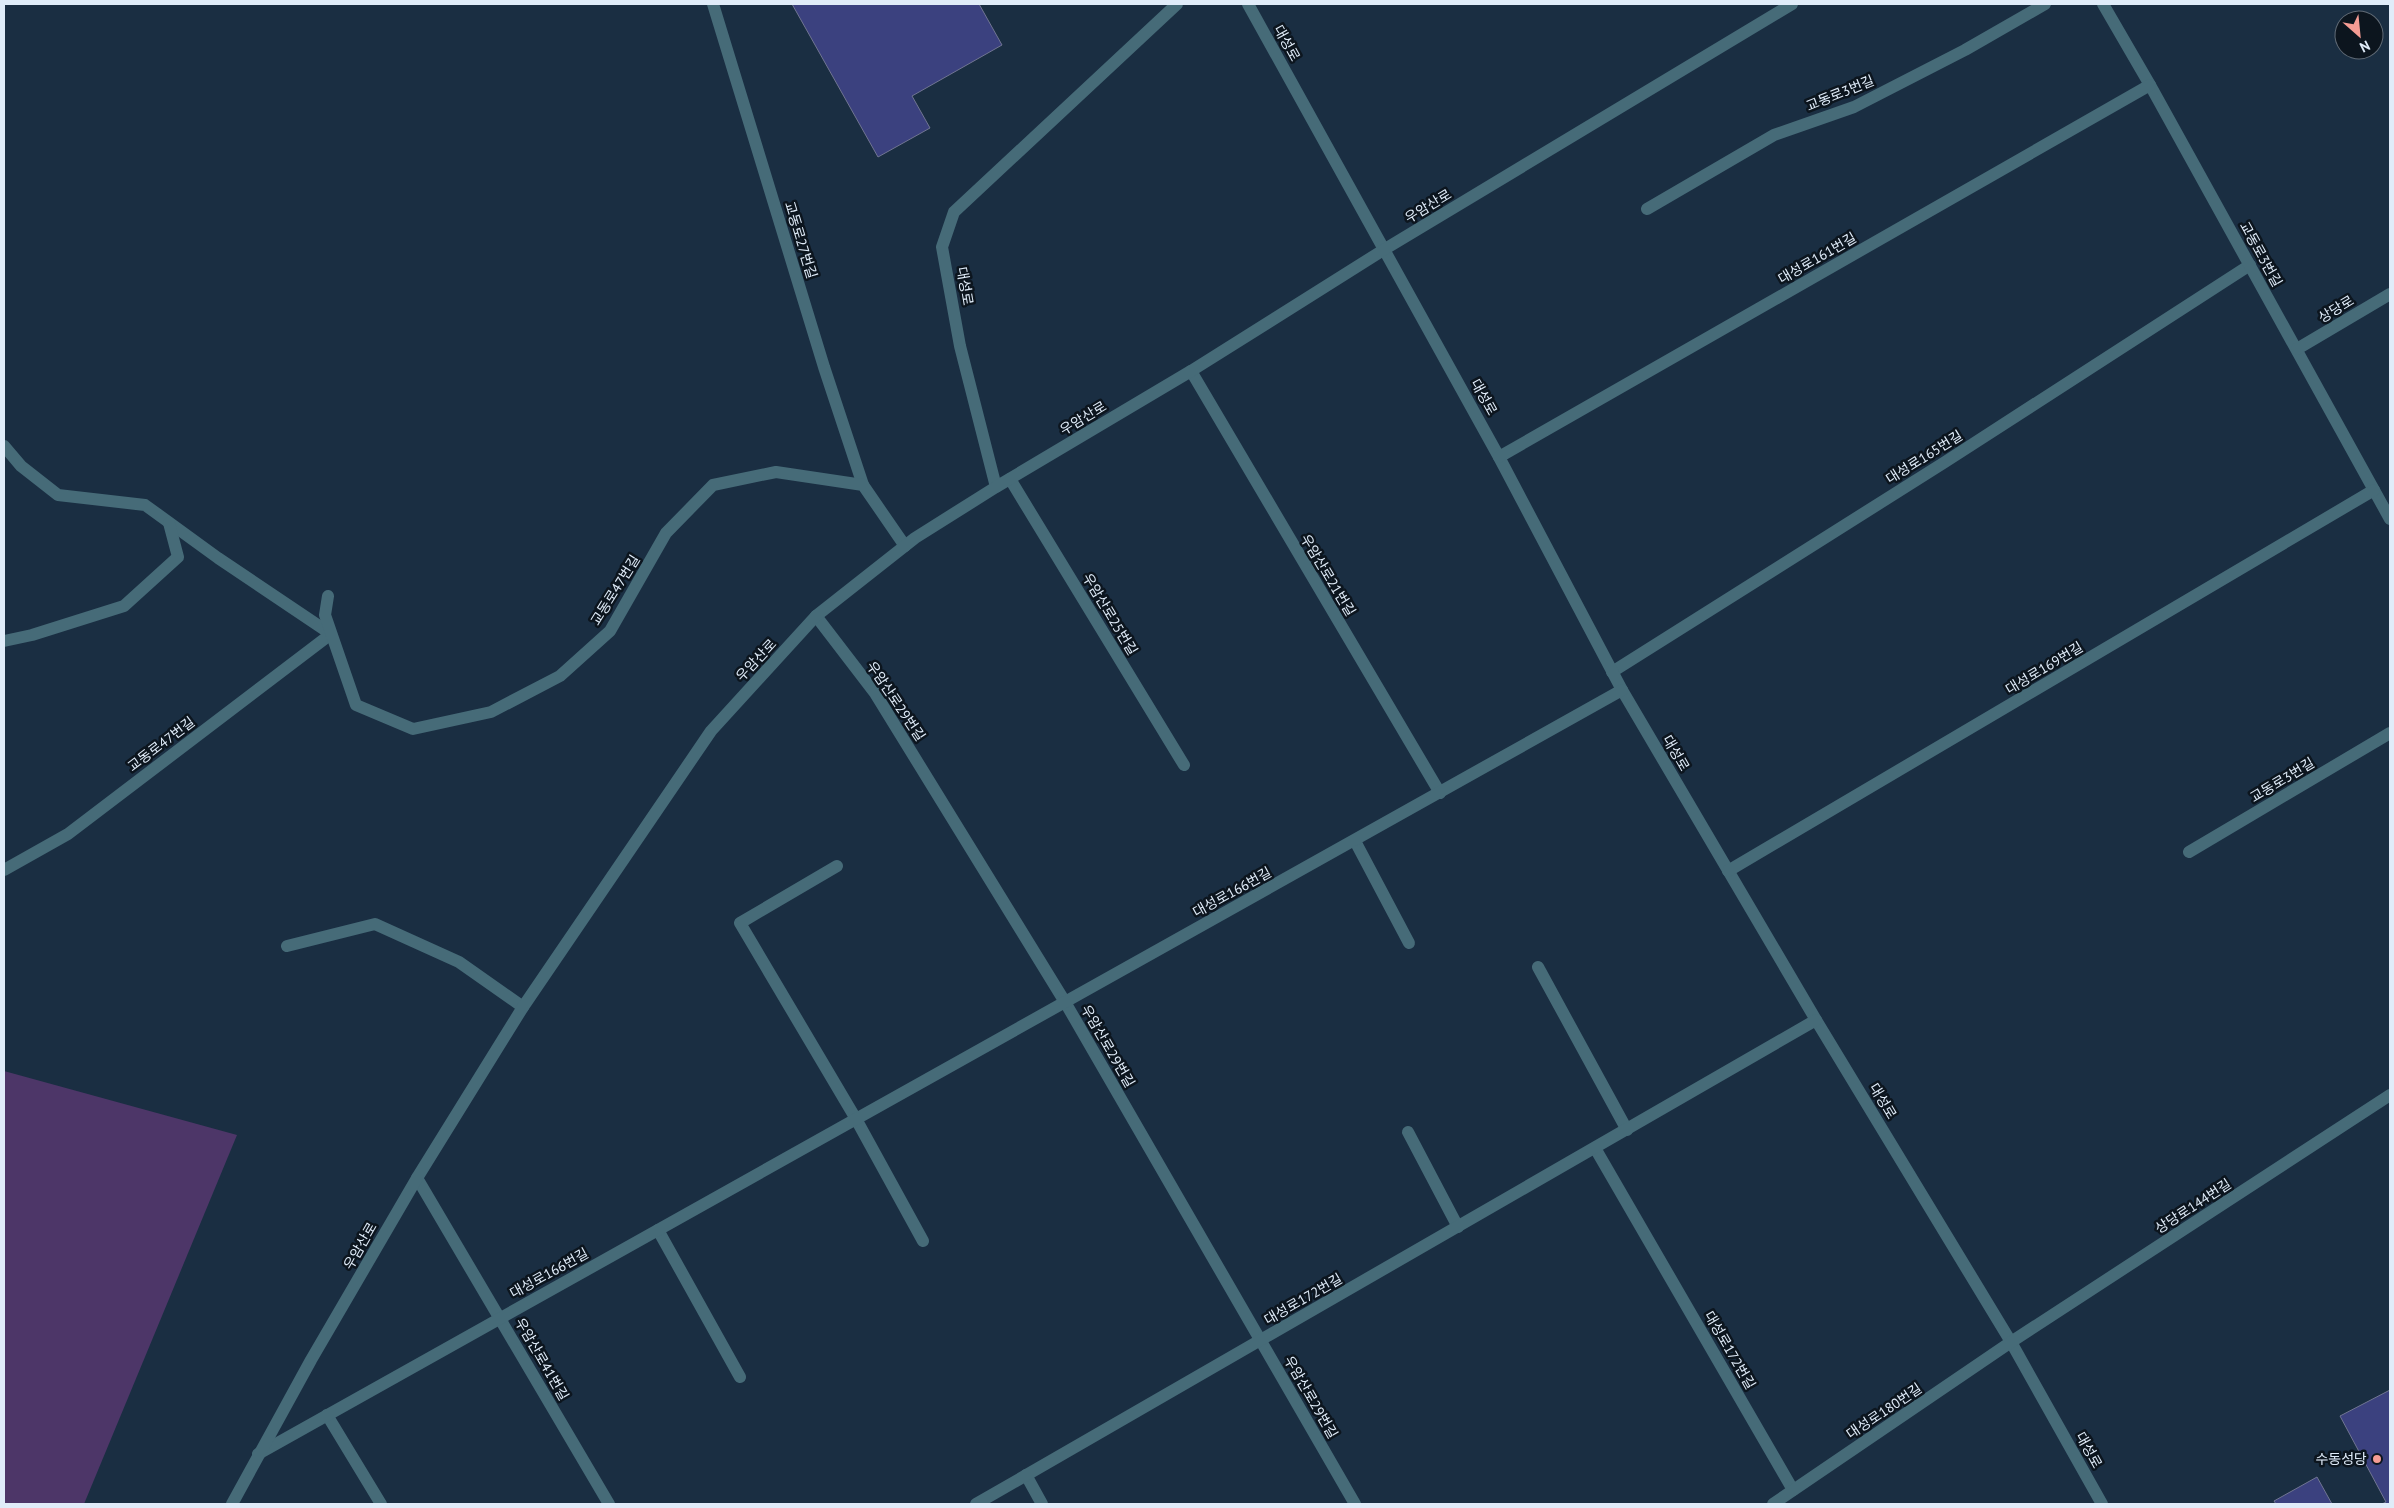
<svg xmlns="http://www.w3.org/2000/svg" width="2394" height="1508" viewBox="0 0 2394 1508" font-family="'PT Sans','Noto Sans KR',sans-serif">
	<style>
		.green { fill: #4d3668 }
		.building { fill: #3b417f; stroke: #707592 }
		.lines { fill: none; stroke-linecap: round; stroke-linejoin: round }
		.service { stroke: #466b78; stroke-width: 12 }
		.minor { stroke: #466b78; stroke-width: 12 }
		.poi-dot { fill: #f59c94; stroke: #0c151e; stroke-width: 2 }
		.labels { text-anchor: middle; stroke-width: 5; stroke-linejoin: round; paint-order: stroke }
		.street-label { font-size: 14px; fill: #e0ecf9; stroke: #0c151e }
		.poi-label { font-size: 14px; fill: #e0ecf9; stroke: #0c151e; text-anchor: end }
	</style>
	<rect width="100%" height="100%" fill="#1a2e42"/>
	<path class="green" d="M4,1071L237,1135L84,1504H4Z"/>
	<g class="building">
		<path d="M792,4H979L1002,45L912,96L930,128L878,157Z"/>
		<path d="M2390,1390V1504H2382L2386,1502L2340,1416Z"/>
		<path d="M2317,1477L2332,1504H2276L2274,1501Z"/>
	</g>
	<g class="lines">
		<g class="service">
			<path d="M1647,209L1774,135L1854,107L1965,50L2045,4"/>
			<path d="M4,446L21,466L58,495L145,505L218,558L331,634L68,834L4,870"/>
			<path d="M4,641L32,635L124,606L178,557L169,523"/>
			<path d="M1612,672L1945,462L2250,265"/>
			<path d="M2189,852L2390,733"/>
			<path d="M837,866L740,923L856,1119L923,1241"/>
			<path d="M287,946L375,924L459,962L523,1007"/>
			<path d="M1538,967L1627,1130"/>
			<path d="M658,1230L740,1377"/>
			<path d="M327,1415L381,1504"/>
		</g>
		<g class="minor">
			<path d="M713,4L824,367L863,485"/>
			<path d="M1248,4L1499,457L1622,690L1816,1020L2011,1342L2102,1504"/>
			<path d="M2103,4L2150,85L2390,519"/>
			<path d="M2297,349L2390,294"/>
			<path d="M1191,371L1440,793"/>
			<path d="M1499,457L2150,85"/>
			<path d="M1010,479L1184,765"/>
			<path d="M996,487L960,346L942,247L954,212L1177,4"/>
			<path d="M328,596L325,615L356,705L413,729L491,712L560,676L610,631L666,533L713,485L776,472L863,485L905,546"/>
			<path d="M816,616L875,693L1065,1002L1355,1504"/>
			<path d="M1355,841L1409,943"/>
			<path d="M1728,871L2374,490"/>
			<path d="M1408,1132L1458,1227"/>
			<path d="M1595,1148L1793,1490"/>
			<path d="M417,1178L609,1504"/>
			<path d="M258,1454L1622,690"/>
			<path d="M1026,1475L1042,1504"/>
			<path d="M232,1504L311,1360L417,1178L523,1007L711,731L816,616L915,538L996,487L1191,371L1385,249L1792,4"/>
			<path d="M976,1504L1816,1020"/>
			<path d="M1773,1504L2011,1342L2390,1095"/>
		</g>
	</g>
	<circle class="poi-dot" cx="2377" cy="1459" r="5"/>
	<g class="labels">
		<g class="street-label">
			<text transform="translate(1287 43) rotate(61)" y="5">대성로</text>
			<text transform="translate(1840 93) rotate(-22)" y="5">교동로3번길</text>
			<text transform="translate(1428 206) rotate(-31)" y="5">우암산로</text>
			<text transform="translate(801 240) rotate(73)" y="5">교동로27번길</text>
			<text transform="translate(2261 254) rotate(61)" y="5">교동로3번길</text>
			<text transform="translate(1817 258) rotate(-30)" y="5">대성로161번길</text>
			<text transform="translate(965 286) rotate(80)" y="5">대성로</text>
			<text transform="translate(2336 309) rotate(-31)" y="5">상당로</text>
			<text transform="translate(1484 397) rotate(61)" y="5">대성로</text>
			<text transform="translate(1083 418) rotate(-31)" y="5">우암산로</text>
			<text transform="translate(1924 457) rotate(-32)" y="5">대성로165번길</text>
			<text transform="translate(1328 575) rotate(59)" y="5">우암산로21번길</text>
			<text transform="translate(615 590) rotate(-58)" y="5">교동로47번길</text>
			<text transform="translate(1110 614) rotate(59)" y="5">우암산로25번길</text>
			<text transform="translate(756 660) rotate(-47)" y="5">우암산로</text>
			<text transform="translate(2044 668) rotate(-31)" y="5">대성로169번길</text>
			<text transform="translate(896 701) rotate(56)" y="5">우암산로29번길</text>
			<text transform="translate(161 744) rotate(-37)" y="5">교동로47번길</text>
			<text transform="translate(1676 753) rotate(60)" y="5">대성로</text>
			<text transform="translate(2282 780) rotate(-31)" y="5">교동로3번길</text>
			<text transform="translate(1232 892) rotate(-29)" y="5">대성로166번길</text>
			<text transform="translate(1108 1046) rotate(60)" y="5">우암산로29번길</text>
			<text transform="translate(1883 1101) rotate(59)" y="5">대성로</text>
			<text transform="translate(2193 1206) rotate(-33)" y="5">상당로144번길</text>
			<text transform="translate(360 1246) rotate(-60)" y="5">우암산로</text>
			<text transform="translate(549 1273) rotate(-29)" y="5">대성로166번길</text>
			<text transform="translate(1303 1299) rotate(-30)" y="5">대성로172번길</text>
			<text transform="translate(1730 1350) rotate(60)" y="5">대성로172번길</text>
			<text transform="translate(542 1359) rotate(60)" y="5">우암산로41번길</text>
			<text transform="translate(1311 1397) rotate(60)" y="5">우암산로29번길</text>
			<text transform="translate(1884 1411) rotate(-34)" y="5">대성로180번길</text>
			<text transform="translate(2089 1450) rotate(61)" y="5">대성로</text>
		</g>
		<g class="poi-label">
			<text x="2367" y="1464">수동성당</text>
		</g>
	</g>
	<rect width="2394" height="1508" fill="none" stroke="#e0ecf9" stroke-width="10"/>
	<g transform="translate(2359 35) rotate(153)"><circle r="24" fill="#0c151e" stroke="#616b76"/>
	<path d="M0-4L9 19L0 12L-9 19Z" fill="#f59c94"/>
	<text y="-8" font-size="14" font-weight="bold" text-anchor="middle" fill="#e0ecf9">N</text>
	</g>
</svg>
